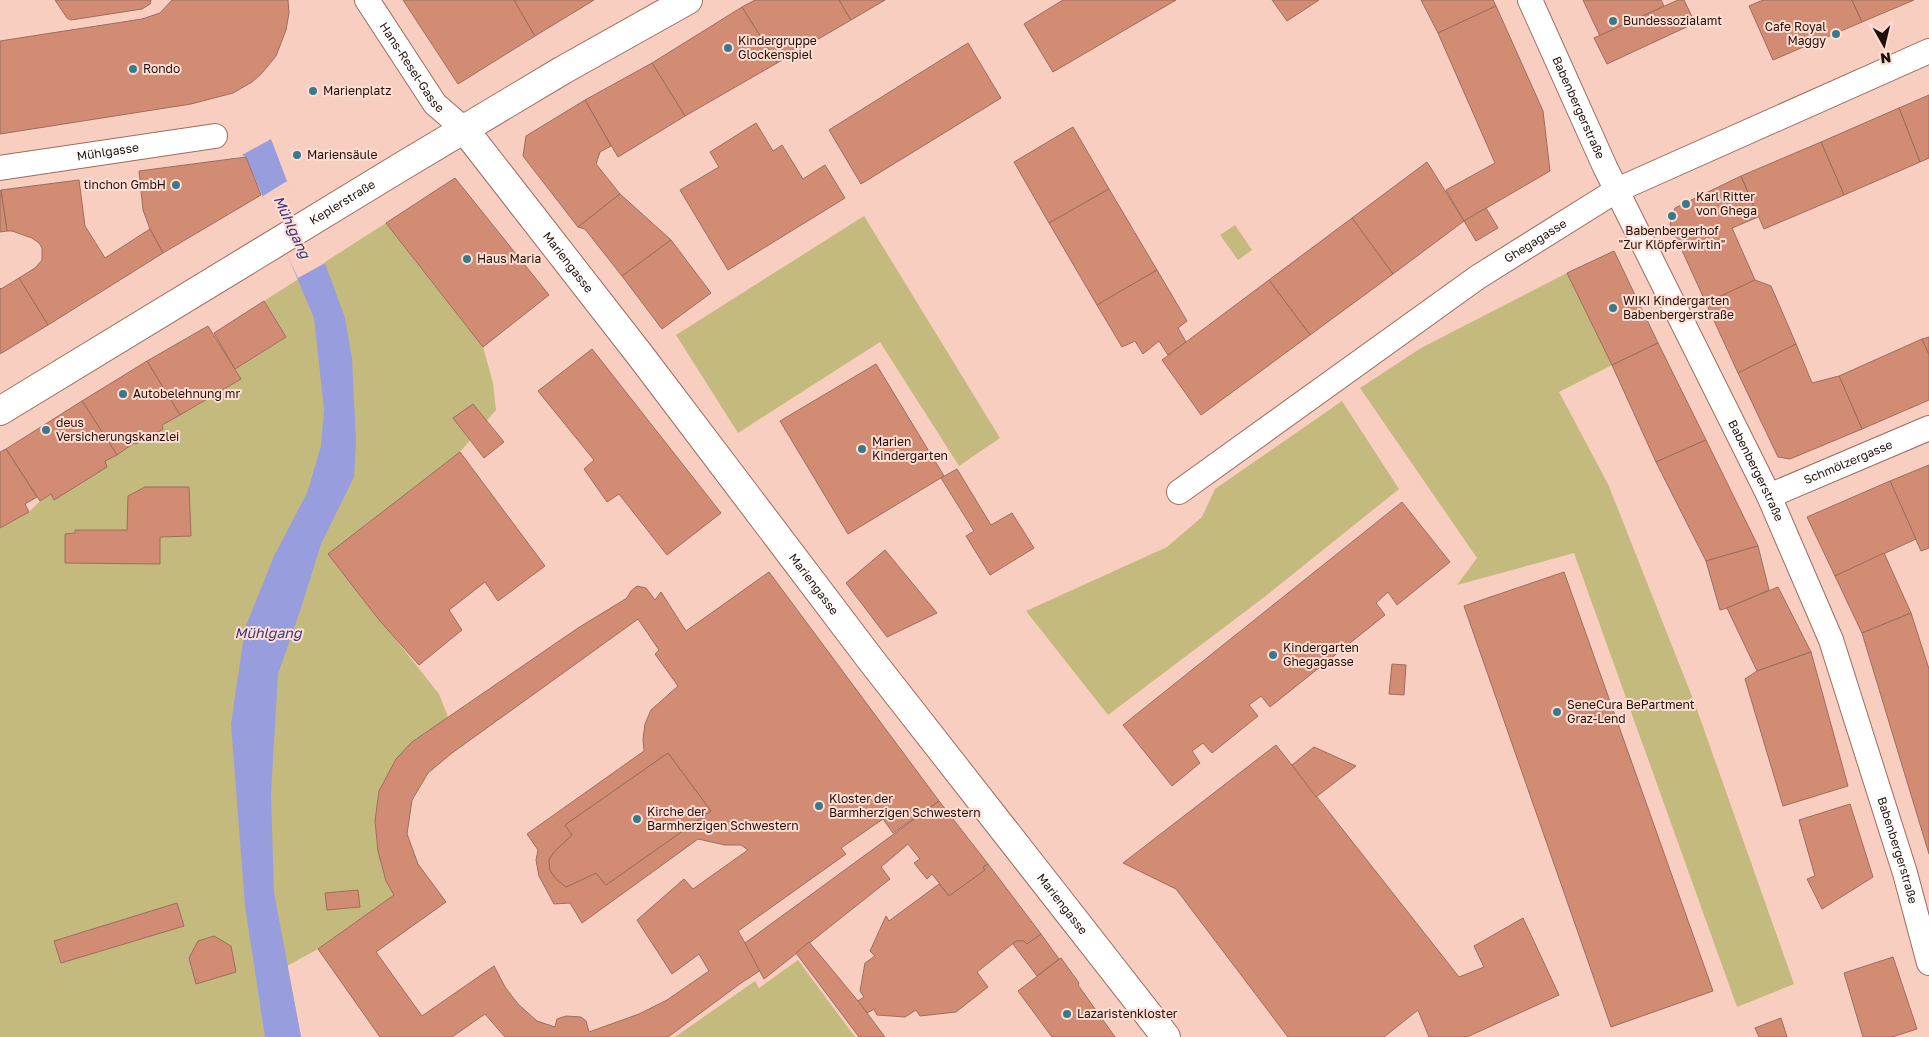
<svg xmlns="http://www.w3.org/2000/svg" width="1929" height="1037" viewBox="0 0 1929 1037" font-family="'Golos Text',sans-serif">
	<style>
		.green { fill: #c5ba7e }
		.water { fill: #979ddd }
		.pier { fill: #f8cec0 }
		.building { fill: #d38c74; stroke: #9c6d5d; fill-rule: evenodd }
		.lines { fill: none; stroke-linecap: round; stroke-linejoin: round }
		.street-casing { stroke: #9b6c5d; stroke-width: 26 }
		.secondary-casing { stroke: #9b6c5d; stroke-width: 30 }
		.primary-casing { stroke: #9b6c5d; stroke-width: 30 }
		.street { stroke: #fff; stroke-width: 24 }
		.secondary { stroke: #fff; stroke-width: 28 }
		.primary { stroke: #fff; stroke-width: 28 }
		.poi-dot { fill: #38798c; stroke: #feded3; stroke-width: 2 }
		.labels { text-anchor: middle; stroke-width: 4; stroke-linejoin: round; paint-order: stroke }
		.poi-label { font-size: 12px; fill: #21100a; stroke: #feded3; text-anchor: start }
		.street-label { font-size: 12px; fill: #21100a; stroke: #feded3 }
		.water-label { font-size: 14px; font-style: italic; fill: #363480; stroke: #feded3 }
	</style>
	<rect width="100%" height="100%" fill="#f8cec0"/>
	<g class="green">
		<path d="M864,216L1000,438L959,466L880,342L738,433L676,335Z"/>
		<path d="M386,223L483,347L493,383L496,410L460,452L328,554L439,694L448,717L375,821L378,851L386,881L394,895L318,949L287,966L301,1037H0V528L29,512L40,501L51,494L54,500L105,461L134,443L136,444L163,429L162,425L241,379L235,369L286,337L264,301Z"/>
		<path d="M1235,225L1252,250L1238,260L1220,235Z"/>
		<path d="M1567,273L1612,365L1559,392L1608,484L1695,704L1794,984L1737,1007L1574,553L1457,585L1477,558L1360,388L1421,348Z"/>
		<path d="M1342,401L1399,489L1267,595L1108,715L1026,611L1167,547L1202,517L1215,489Z"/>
		<path d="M798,960L855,1037H675L755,981L759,988Z"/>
	</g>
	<path class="water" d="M271,139L287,181L325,263L345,318L352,358L356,441L354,477L321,544L301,608L278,674L271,794L274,892L301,1037H265L245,906L231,724L245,628L274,556L307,493L321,446L324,409L314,318L246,157L242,155Z"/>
	<path class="pier" d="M287,181L311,226L324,255L325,263L298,278L266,209L263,196Z"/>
	<g class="building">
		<path d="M55,0H151L150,4L142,9L71,20L67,18Z"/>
		<path d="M172,0H288L289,13L286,30L276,56L262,73L252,82L233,93L191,104L0,134V41L142,19L160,13Z"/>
		<path d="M403,0H514L535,36L458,84Z"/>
		<path d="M514,0H594L535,36Z"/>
		<path d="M755,0H839L851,20L777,63L742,7Z"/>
		<path d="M839,0H885L851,20Z"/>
		<path d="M1063,0H1176L1053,72L1024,24Z"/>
		<path d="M1272,0H1319L1287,21Z"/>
		<path d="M1421,0H1493L1496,6L1438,33Z"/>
		<path d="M1583,0H1661L1664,6L1600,36Z"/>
		<path d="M1678,0H1684L1695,23L1607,64L1594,38Z"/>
		<path d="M1763,0H1852L1862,22L1773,60L1749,6Z"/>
		<path d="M1852,0H1914L1862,22Z"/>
		<path d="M1496,6L1543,111L1550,171L1464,221L1446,190L1495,163L1438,33Z"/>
		<path d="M742,7L777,63L685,116L652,63Z"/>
		<path d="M968,43L1001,98L861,184L829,130Z"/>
		<path d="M652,63L685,116L618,157L585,100Z"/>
		<path d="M1929,95V158L1920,162L1899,108Z"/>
		<path d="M585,100L611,146L600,152L596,164L620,194L578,227L523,156L526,136Z"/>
		<path d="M1899,108L1920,162L1844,195L1821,142Z"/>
		<path d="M756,123L773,151L782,145L803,179L825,165L845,198L728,270L680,190L719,167L710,152Z"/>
		<path d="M1073,127L1109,189L1049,223L1014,162Z"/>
		<path d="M1821,142L1844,195L1764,229L1741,176Z"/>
		<path d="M246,157L261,195L163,253L150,229L143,210L139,171Z"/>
		<path d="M1427,162L1464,221L1393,274L1352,218Z"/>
		<path d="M1741,176L1758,217L1732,228L1755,280L1706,303L1670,224L1675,208Z"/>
		<path d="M455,178L549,295L483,347L386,223Z"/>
		<path d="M79,180L85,226L105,258L150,229L163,253L48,325L19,278L35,268L42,260V248L39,243L32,238L12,231H7L1,190Z"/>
		<path d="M1109,189L1157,270L1097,305L1049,223Z"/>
		<path d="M1,190L7,231L0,232V191Z"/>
		<path d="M620,194L671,240L622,276L585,229L578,227Z"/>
		<path d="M1486,208L1498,228L1476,241L1464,221Z"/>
		<path d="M1352,218L1393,274L1310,335L1269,280Z"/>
		<path d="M671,240L711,293L662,329L622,276Z"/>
		<path d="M1614,251L1658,343L1612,365L1567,273Z"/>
		<path d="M1157,270L1187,321L1178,328L1186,342L1168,355L1159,341L1143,354L1135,341L1122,347L1097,305Z"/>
		<path d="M19,278L48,325L0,354V288L1,289Z"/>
		<path d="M1269,280L1310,335L1201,415L1162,360Z"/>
		<path d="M1755,280L1771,286L1796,344L1738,373L1706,303Z"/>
		<path d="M264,301L286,337L235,369L214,333Z"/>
		<path d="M208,326L241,379L180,415L147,361Z"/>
		<path d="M1929,337V355L1922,339Z"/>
		<path d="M1922,339L1929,355V400L1862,429L1839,376Z"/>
		<path d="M1658,343L1706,440L1656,462L1612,365Z"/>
		<path d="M1796,344L1812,383L1839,376L1862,429L1790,459L1778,457L1738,373Z"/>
		<path d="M592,349L721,513L667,555L619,494L607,502L584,469L594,460L538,391Z"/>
		<path d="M147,361L180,415L162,425L163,429L136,444L134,443L117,455L82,401Z"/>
		<path d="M876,364L944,476L848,534L780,421Z"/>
		<path d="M82,401L117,455L105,461L107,467L54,500L51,494L40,501L6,449Z"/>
		<path d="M473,404L504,442L484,458L453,418Z"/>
		<path d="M1706,440L1758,546L1706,561L1656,462Z"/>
		<path d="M6,449L37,497L25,504L29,512L0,528V452Z"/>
		<path d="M460,452L545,566L498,601L485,582L449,610L462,630L419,665L380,621L328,554Z"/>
		<path d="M1929,465V548L1921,551L1890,481Z"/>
		<path d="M957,469L991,525L1012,513L1034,548L990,575L966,536L974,531L941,478Z"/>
		<path d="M1890,481L1916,539L1835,576L1807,517Z"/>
		<path d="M145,487H189L191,536L160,537V564L65,563V534L75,533V530H127L128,496Z"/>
		<path d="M1402,502L1450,562L1397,605L1388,592L1376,603L1385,615L1270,707L1261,696L1249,705L1258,716L1212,753L1203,743L1192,751L1200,763L1172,786L1123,725Z"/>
		<path d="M1758,546L1769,590L1727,608L1720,610L1706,561Z"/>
		<path d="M885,550L937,613L887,637L846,583Z"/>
		<path d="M1884,553L1911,613L1862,633L1835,576Z"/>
		<path d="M769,572L939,801L893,833L883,819L841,848L846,854L738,931L761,970L741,983L668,1037H505L485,1014L452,1037H380L318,949L394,895L386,881L378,851L375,821L379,791L396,759L412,742L578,628L627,598L631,591L637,586L646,588L655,600L661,592L686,631ZM638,619L659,650L655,654L678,686L651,710L645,724L643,739L644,751L527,834L538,850L536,860L539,876L554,904L570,903L582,923L698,839L725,845H741L748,850L693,889L684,879L637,920L672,974L699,954L709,971L667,1000L639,1014L589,1032L586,1021L581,1017L566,1016L557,1019L555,1027L537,1021L518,1004L505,987L494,966L422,1016L376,952L446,902L418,864L407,834L412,800L428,773L452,753ZM668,753L711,811L606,885L596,873L566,887L555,878L550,870L549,860L554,852L572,835L565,825Z"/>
		<path d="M1564,572L1713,991L1611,1027L1464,606Z"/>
		<path d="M1778,587L1811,652L1757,671L1727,608Z"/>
		<path d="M1911,613L1929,669V854L1862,633Z"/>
		<path d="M1811,652L1848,786L1783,806L1745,679L1757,671Z"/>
		<path d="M1392,664L1406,665L1404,695L1389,694Z"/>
		<path d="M1276,745L1459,977L1484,967L1474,946L1523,918L1559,995L1467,1037H1429L1418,1010L1384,1037H1288L1176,889L1123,863Z"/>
		<path d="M1314,747L1356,766L1316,797L1292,765Z"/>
		<path d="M668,753L711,811L606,885L596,873L566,887L555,878L550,870L549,860L554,852L572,835L565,825Z"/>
		<path d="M939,801L988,864L983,867L985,870L949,896L932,874L927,879L914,863L920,859L908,844L881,867L890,879L764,979L745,943Z"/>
		<path d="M1850,804L1873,877L1822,909L1807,879L1815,876L1799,820Z"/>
		<path d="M988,864L1041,934L1027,944L1024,941H1016L977,972L988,987L956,1012L920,1016L916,1010L905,1017L877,1015L874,1009L867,1013L858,1001L864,997L860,991L865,963L875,956L870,951L886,916L889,921L939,884L949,896L985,870L983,867Z"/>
		<path d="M358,890L360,907L327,910L325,893Z"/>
		<path d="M177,903L184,926L61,963L54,941Z"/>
		<path d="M1041,934L1059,959L1037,976L1013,944L1016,941H1024L1027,944Z"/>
		<path d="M214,936L231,946L236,972L196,984L189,958L198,941Z"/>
		<path d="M809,942L858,1001L885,1037H859L796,953Z"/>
		<path d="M1893,957L1917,1029L1892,1037H1863L1844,973Z"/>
		<path d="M1061,958L1079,983L1078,985L1115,1037H1052L1018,991Z"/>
		<path d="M1781,1018L1787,1037H1759L1755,1028Z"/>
	</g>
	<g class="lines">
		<g class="street-casing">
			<g id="street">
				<path id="s1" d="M367,0L435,104L464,129"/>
				<path id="s2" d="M1530,0L1605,167L1769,496L1831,640L1905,873L1929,963"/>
				<path id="s3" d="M0,168L215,136"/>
				<path id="s4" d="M1179,492L1478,277L1617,190L1929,51"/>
				<path id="s5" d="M1769,496L1929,428"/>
			</g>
		</g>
		<g class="secondary-casing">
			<g id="secondary">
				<path id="s6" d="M464,129L640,355L871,660L1166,1037"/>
			</g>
		</g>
		<g class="primary-casing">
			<g id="primary">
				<path id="s7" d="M0,411L399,168L563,70L688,0"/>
			</g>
		</g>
		<use href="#street" class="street"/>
		<use href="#secondary" class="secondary"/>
		<use href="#primary" class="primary"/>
	</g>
	<g class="poi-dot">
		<circle cx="1613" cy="21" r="5"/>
		<circle cx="1836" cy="34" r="5"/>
		<circle cx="728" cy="48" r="5"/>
		<circle cx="133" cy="69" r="5"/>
		<circle cx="313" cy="91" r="5"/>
		<circle cx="297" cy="155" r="5"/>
		<circle cx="176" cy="185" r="5"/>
		<circle cx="1686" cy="204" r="5"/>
		<circle cx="1672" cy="216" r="5"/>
		<circle cx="467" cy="259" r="5"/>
		<circle cx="1613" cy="308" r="5"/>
		<circle cx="123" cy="394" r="5"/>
		<circle cx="46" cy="430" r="5"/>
		<circle cx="862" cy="449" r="5"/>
		<circle cx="1273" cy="655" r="5"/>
		<circle cx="1557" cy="712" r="5"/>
		<circle cx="819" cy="806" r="5"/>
		<circle cx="637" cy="819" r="5"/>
		<circle cx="1067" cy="1014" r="5"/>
	</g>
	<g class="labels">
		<g class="poi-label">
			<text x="1623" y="25">Bundessozialamt</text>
			<text x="1826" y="31" text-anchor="end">Cafe Royal<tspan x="1826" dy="14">Maggy</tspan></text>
			<text x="738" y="45">Kindergruppe<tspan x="738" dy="14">Glockenspiel</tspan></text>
			<text x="143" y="73">Rondo</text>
			<text x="323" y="95">Marienplatz</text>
			<text x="307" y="159">Mariensäule</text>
			<text x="166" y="189" text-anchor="end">tinchon GmbH</text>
			<text x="1696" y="201">Karl Ritter<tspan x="1696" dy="14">von Ghega</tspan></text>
			<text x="1672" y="235" text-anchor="middle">Babenbergerhof<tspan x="1672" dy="14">"Zur Klöpferwirtin"</tspan></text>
			<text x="477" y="263">Haus Maria</text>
			<text x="1623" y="305">WIKI Kindergarten<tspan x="1623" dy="14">Babenbergerstraße</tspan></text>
			<text x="133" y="398">Autobelehnung mr</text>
			<text x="56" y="427">deus<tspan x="56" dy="14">Versicherungskanzlei</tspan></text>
			<text x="872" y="446">Marien<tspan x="872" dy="14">Kindergarten</tspan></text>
			<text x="1283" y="652">Kindergarten<tspan x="1283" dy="14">Ghegagasse</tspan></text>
			<text x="1567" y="709">SeneCura BePartment<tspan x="1567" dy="14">Graz-Lend</tspan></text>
			<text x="829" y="803">Kloster der<tspan x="829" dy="14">Barmherzigen Schwestern</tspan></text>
			<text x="647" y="816">Kirche der<tspan x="647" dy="14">Barmherzigen Schwestern</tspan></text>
			<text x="1077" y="1018">Lazaristenkloster</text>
		</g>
		<g class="street-label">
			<text dy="4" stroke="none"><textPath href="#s1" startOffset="81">Hans-Resel-Gasse</textPath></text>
			<text dy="4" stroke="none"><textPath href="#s2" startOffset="118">Babenbergerstraße</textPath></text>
			<text dy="4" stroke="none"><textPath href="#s3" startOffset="109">Mühlgasse</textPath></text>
			<text dy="4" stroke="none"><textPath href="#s7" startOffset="401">Keplerstraße</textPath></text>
			<text dy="4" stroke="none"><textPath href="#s4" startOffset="436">Ghegagasse</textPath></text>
			<text dy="4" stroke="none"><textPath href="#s6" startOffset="169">Mariengasse</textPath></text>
			<text dy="4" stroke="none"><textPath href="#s5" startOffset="86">Schmölzergasse</textPath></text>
			<text dy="4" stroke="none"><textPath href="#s2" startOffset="522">Babenbergerstraße</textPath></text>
			<text dy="4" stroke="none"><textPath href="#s6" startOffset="574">Mariengasse</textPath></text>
			<text dy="4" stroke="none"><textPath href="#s2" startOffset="928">Babenbergerstraße</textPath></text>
			<text dy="4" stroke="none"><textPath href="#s6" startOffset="979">Mariengasse</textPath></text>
		</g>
		<g class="water-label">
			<text transform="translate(292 227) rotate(65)" y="5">Mühlgang</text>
			<text x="268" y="638">Mühlgang</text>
		</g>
	</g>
	<g transform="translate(1884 45) rotate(172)" stroke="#feded3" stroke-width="4" paint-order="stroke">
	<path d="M0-4L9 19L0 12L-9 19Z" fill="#21100a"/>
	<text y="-8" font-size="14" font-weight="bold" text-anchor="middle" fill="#21100a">N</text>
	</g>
</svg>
